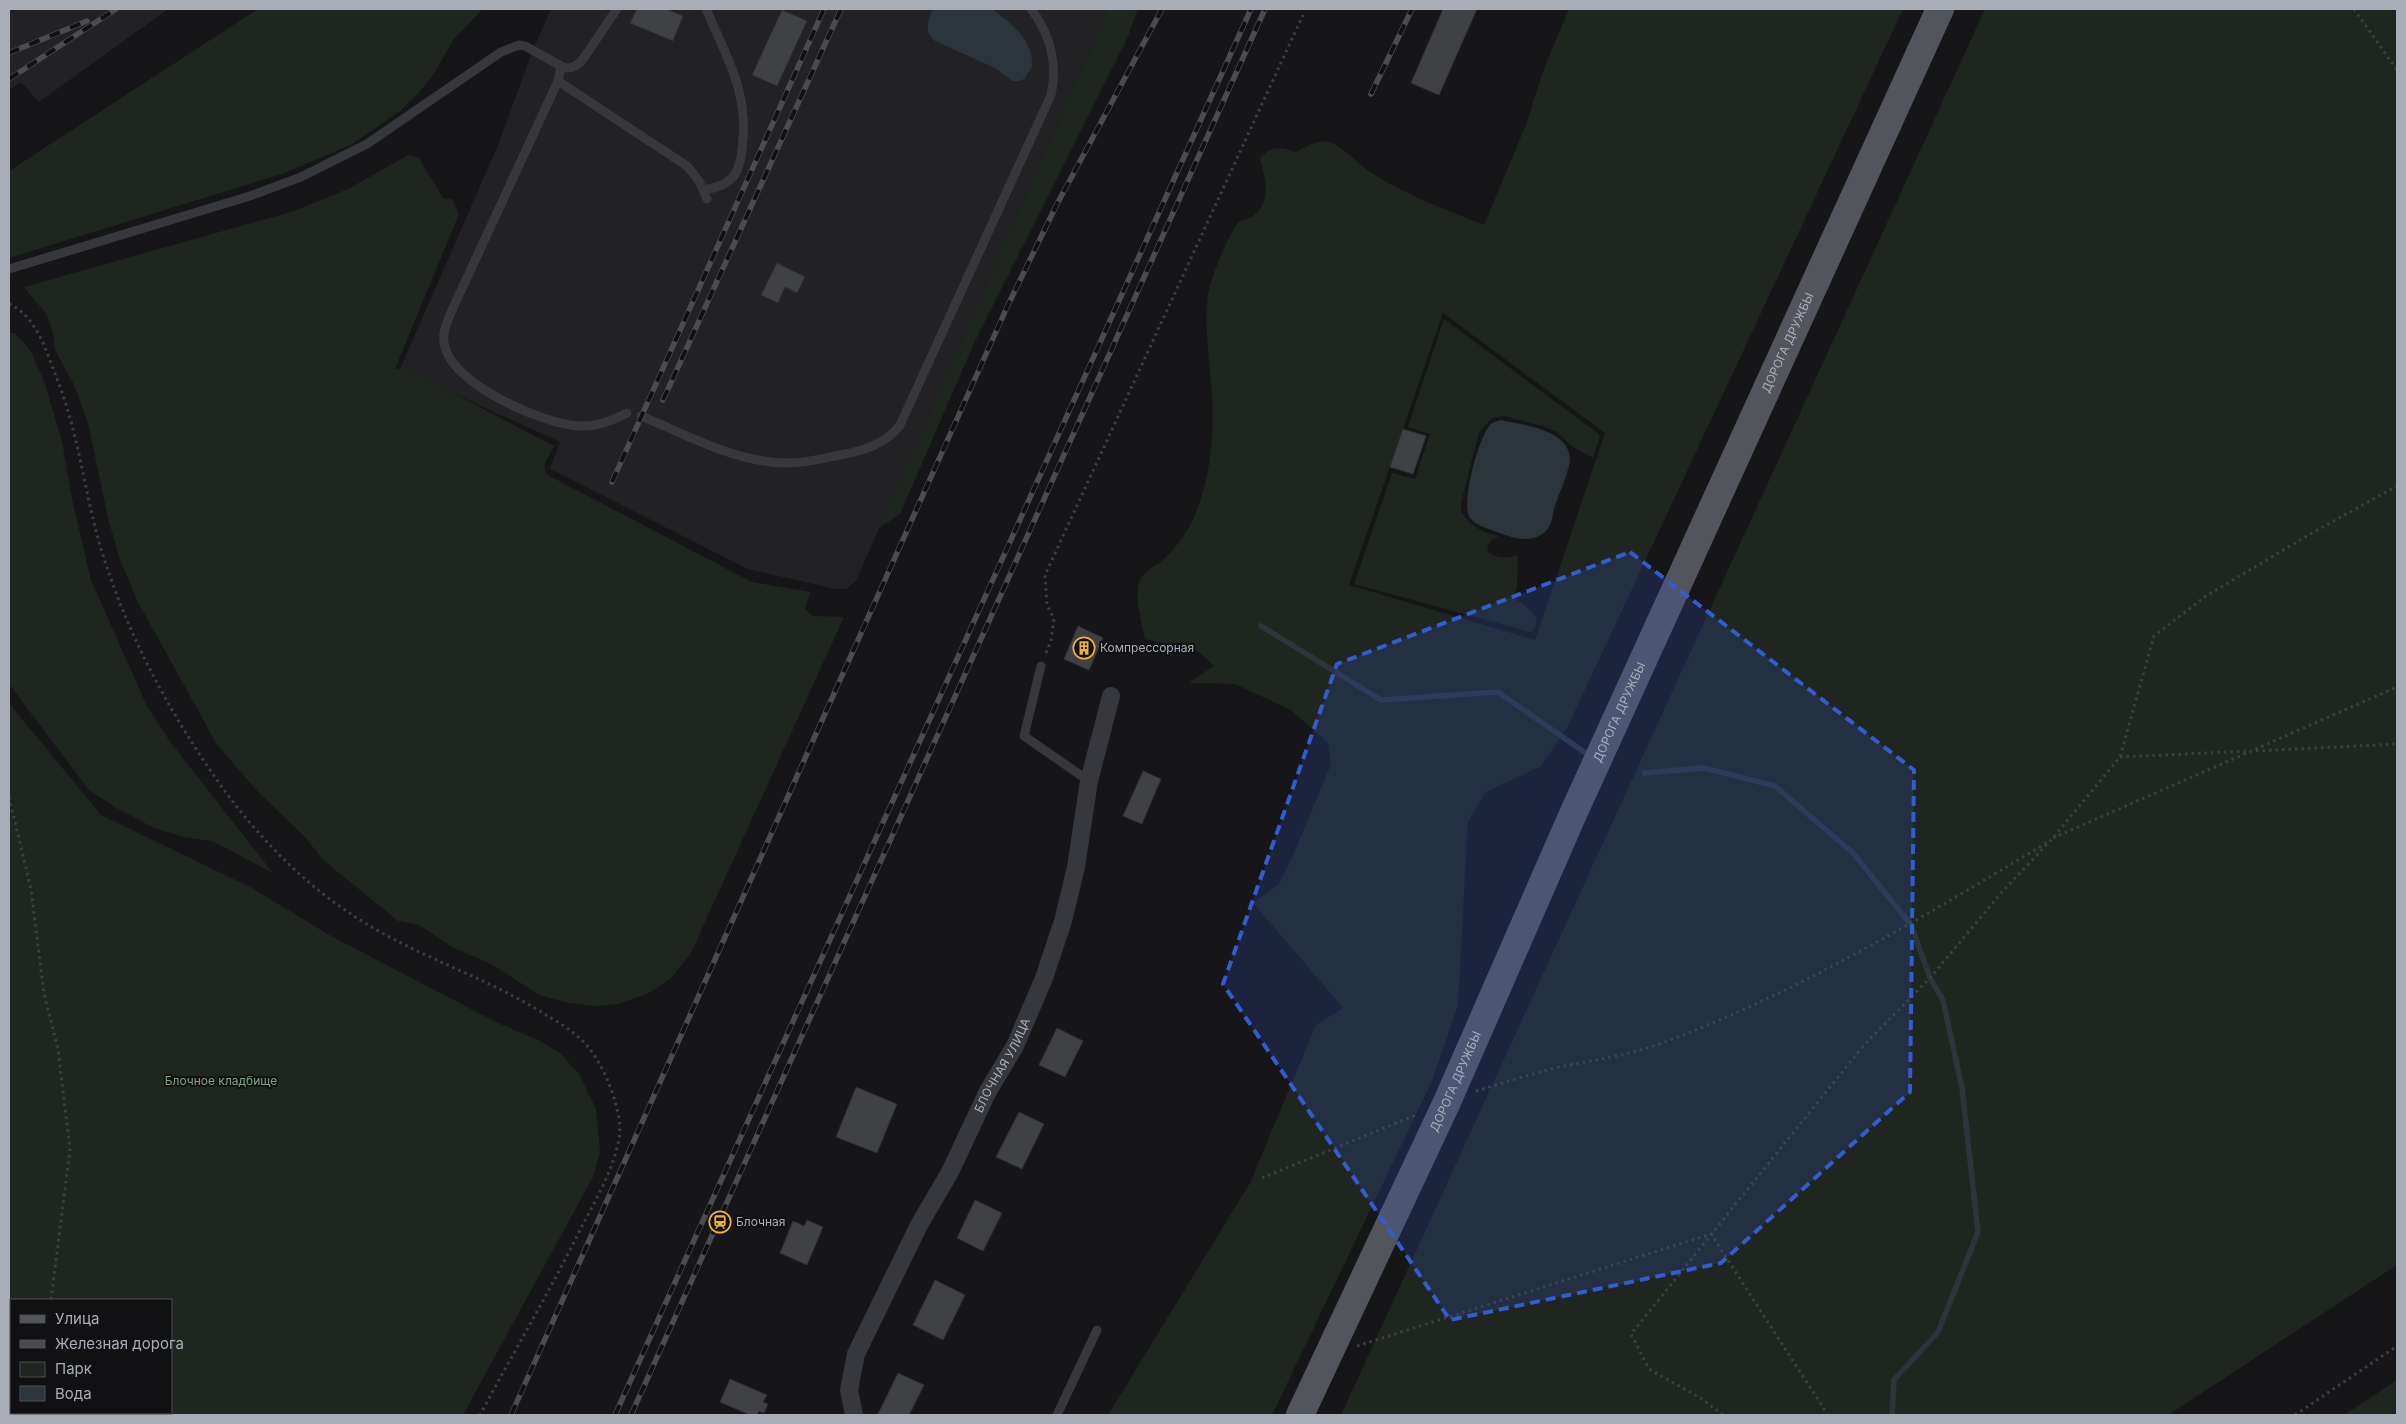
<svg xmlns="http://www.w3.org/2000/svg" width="2406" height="1424" viewBox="0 0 2406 1424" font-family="Inter,sans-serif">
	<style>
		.built { fill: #222225 }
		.green { fill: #1e261f; fill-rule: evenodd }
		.water { fill: #2c353c }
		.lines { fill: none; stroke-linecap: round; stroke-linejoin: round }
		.stream { stroke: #2c353c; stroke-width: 5.5 }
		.building { fill: #404145; stroke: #303034 }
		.path { stroke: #3d3f44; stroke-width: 3; stroke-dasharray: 2.5 4; stroke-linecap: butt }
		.service { stroke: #37383d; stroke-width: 9 }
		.minor { stroke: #37383d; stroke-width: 18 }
		.primary { stroke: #53555c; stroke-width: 28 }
		.rail-casing { stroke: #4a4c52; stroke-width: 5.5 }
		.rail { stroke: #111113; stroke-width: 4; stroke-dasharray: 11; stroke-linecap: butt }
		.marked { fill: #325cd3; fill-opacity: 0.2; stroke: #325cd3; stroke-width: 4; stroke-dasharray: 10 6; stroke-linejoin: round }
		.labels { text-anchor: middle; stroke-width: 4; stroke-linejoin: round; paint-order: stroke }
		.street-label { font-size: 12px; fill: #a8adb8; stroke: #111113 }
		.poi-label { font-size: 12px; fill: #a8adb8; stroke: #111113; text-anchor: start }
		.park-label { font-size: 12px; fill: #7fa381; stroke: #111113 }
	</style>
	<rect width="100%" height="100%" fill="#161618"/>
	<g class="built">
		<path d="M9,9H168L39,102L21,82L9,90Z"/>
		<path d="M551,9H1108L856,581L846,589H836L748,569L550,469L560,442L400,369L498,145L533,50Z"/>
	</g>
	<g class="green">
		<path d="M258,9H483L454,39L431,78L417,95L401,110L352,144L285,173L9,258V171Z"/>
		<path d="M1108,9H1138L1127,39L975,341L900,514L879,528Z"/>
		<path d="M1569,9H1903L1568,726L1541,766L1486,792L1468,821L1458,1005L1432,1081L1272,1415H1108L1250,1183L1316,1025L1343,1008L1253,903L1279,884L1292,858L1331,764L1328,743L1291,710L1235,684L1189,683L1214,666L1198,651L1145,639C1142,623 1133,596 1140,580C1145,569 1158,565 1166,557C1180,543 1192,526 1198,507C1212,469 1215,423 1211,383C1209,356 1203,315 1209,289C1212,275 1229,233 1238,223C1241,220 1248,219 1252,217C1273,201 1265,180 1260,158C1271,145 1281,147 1296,152C1307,146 1319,138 1332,143C1345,149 1355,161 1366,169C1402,194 1444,209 1484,225L1525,127L1546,63ZM1443,313L1605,433L1535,640L1349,585Z"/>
		<path d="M1985,9H2397V1265L2168,1415H1341Z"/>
		<path d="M408,155L419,158L443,198L452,199L459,214L395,369L405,368L554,446L544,465L546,474L752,582L810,592L805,609L813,616L844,617L690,955L670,979L647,994L618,1004L596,1006L569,1003L539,995L493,965L452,947L419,925L398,921L322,859L306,838L258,792L216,743L138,602L120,560L108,518L88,423L74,385L55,350L53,333L47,315L24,287L294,211L350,188Z"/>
		<path d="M1444,319L1600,435L1593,458L1573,447L1557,432L1543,426L1504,416L1492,418L1479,432L1461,503V512C1471,526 1482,533 1499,536L1492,540L1487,548L1489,553C1497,558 1508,559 1518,555L1517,587L1515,594L1517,600C1528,608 1545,618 1531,632L1354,584L1392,473L1415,479L1430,434L1408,427Z"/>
		<path d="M9,333H15L30,350L44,381L62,441L72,499L91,580L147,706L171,743L273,873L212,841L184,837L154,828L115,807L88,789L9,684Z"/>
		<path d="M9,703L101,815L252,888L331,936L496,1022L538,1040L560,1053L579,1074L596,1109L600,1152L593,1177L463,1415H9ZM11,1300H171V1413H11Z"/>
		<path d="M2397,1380V1415H2344Z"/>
	</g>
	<g class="water">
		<path d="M933,9H992C1011,23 1034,40 1032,67L1024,79L1019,81H1012L997,69L935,41C924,31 927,21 933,9Z"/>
		<path d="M1501,420C1523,425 1568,429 1570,458C1570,470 1558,496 1554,509C1553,514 1552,522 1549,527C1536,546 1513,538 1497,532C1487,528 1477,526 1470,518C1460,505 1479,435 1491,424C1493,422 1498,421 1501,420Z"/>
	</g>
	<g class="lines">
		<g class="stream">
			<path d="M1261,626L1381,700L1498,692L1590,756"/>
			<path d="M1644,773L1704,768L1775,786L1853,853L1911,925L1930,978L1943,1000L1962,1088L1978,1232L1938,1332L1894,1380L1892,1415"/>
		</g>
	</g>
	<g class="building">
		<path d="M637,9H666L683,16L673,41L630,23Z"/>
		<path d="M1443,9H1477L1439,95L1411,83Z"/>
		<path d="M782,10L807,21L777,86L752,75Z"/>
		<path d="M777,263L805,277L797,293L785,287L778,303L761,295Z"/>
		<path d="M1403,429L1426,436L1413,474L1390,467Z"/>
		<path d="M1078,626L1103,638L1089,670L1064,659Z"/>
		<path d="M1143,771L1161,779L1142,824L1123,816Z"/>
		<path d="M1057,1028L1083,1041L1065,1077L1039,1065Z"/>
		<path d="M856,1087L897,1104L877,1153L836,1137Z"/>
		<path d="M1019,1112L1044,1124L1022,1169L996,1157Z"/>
		<path d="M975,1200L1002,1213L983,1251L957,1238Z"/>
		<path d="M807,1220L823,1227L807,1265L780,1253L793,1221L804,1226Z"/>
		<path d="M935,1280L965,1295L943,1340L913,1325Z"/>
		<path d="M898,1373L924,1385L909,1415H881L878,1414Z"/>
		<path d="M730,1379L767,1395L763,1402L768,1404L764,1413L759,1411L757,1415H750L720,1402Z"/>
	</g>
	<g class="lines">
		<g class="path">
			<path d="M2354,9L2397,70"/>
			<path d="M9,304C37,316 47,353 57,379C78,432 84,488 99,542C124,628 166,707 217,780C254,833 302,883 357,918C414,955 480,975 538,1010C556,1021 575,1031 589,1048C601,1063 611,1086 616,1105C619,1116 621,1128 619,1139C613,1171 595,1201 580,1230C549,1293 513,1353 480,1415"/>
			<path d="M1046,653L1051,641L1054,619L1047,605L1045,575L1303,15"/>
			<path d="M2256,751L2397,744"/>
			<path d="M2120,757L2249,751"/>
			<path d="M9,797L31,889L44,994L58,1049L70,1150L51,1300"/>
			<path d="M2053,838L2397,687"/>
			<path d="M1476,1091C1503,1083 1531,1074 1559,1067C1593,1060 1626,1056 1659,1044C1796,994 1923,917 2048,842"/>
			<path d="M1262,1178L1416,1115"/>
			<path d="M1357,1346L1711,1234L1828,1415"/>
			<path d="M71,1413V1415"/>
			<path d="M1723,1415L1702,1399L1649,1369L1631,1334L1864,1045L1930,978L2001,893L2052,839L2120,757L2154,636L2206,596L2312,533L2397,486"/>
			<path d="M2295,1415L2397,1346"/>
		</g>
		<g class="service">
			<path d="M561,66C569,71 577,66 583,59L617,9"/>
			<path d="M558,81L687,166L699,181L707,199"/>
			<path d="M704,190C714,188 724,186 732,178C739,171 741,159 742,149C750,94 727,58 706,9"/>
			<path d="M9,269L250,196L301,177L367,144L501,52L519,45L525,46L561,66L558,81L452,310C447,322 441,334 445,347C454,385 543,424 579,426C596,427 612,421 627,413"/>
			<path d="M641,416C683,433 726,457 771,462C795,465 817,460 840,455C863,451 886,444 900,425L1051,95C1058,64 1050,34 1031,9"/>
			<path d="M1041,666L1024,736L1089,781"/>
			<path d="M1057,1415L1097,1330"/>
		</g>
		<path class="minor" id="s1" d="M854,1415L849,1390L856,1354L919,1225L950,1172L988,1091L1015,1046L1044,978L1063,921L1076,867L1089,781L1111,696"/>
		<path class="primary" id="s2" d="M1300,1415L1447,1102L1573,814L1940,9"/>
		<g class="rail-casing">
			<g id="rail">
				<path d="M9,53L87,21"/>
				<path d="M9,79L116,9"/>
				<path d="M1371,94L1412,9"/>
				<path d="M663,400L841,9"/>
				<path d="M612,482L824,9"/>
				<path d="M511,1415L1008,305L1057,204L1162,9"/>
				<path d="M615,1415L1251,9"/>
				<path d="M631,1415L1265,9"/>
			</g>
		</g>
		<use href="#rail" class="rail"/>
	</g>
	<path class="marked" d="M1630,552L1914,770L1910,1092L1721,1263L1450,1320L1223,984L1337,664Z"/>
	<defs>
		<g id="building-ring" transform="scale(1.125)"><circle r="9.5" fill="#111113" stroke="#f2b134" stroke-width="1.5"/><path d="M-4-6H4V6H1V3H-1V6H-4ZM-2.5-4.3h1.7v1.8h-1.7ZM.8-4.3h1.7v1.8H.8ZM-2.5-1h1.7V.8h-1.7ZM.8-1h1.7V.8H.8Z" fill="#f2b134"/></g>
		<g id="station-ring" transform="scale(1.125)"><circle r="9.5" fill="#111113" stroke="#f2b134" stroke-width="1.5"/><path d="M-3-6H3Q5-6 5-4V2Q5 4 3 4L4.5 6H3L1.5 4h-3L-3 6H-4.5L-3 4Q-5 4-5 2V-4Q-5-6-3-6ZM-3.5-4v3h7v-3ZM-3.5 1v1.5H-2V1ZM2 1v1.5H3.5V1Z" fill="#f2b134"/></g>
	</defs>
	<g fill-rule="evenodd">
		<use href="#building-ring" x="1084" y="648"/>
		<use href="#station-ring" x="720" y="1222"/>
	</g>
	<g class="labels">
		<g class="street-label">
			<text dy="4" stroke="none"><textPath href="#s2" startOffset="1178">ДОРОГА ДРУЖБЫ</textPath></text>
			<text dy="4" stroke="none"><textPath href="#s2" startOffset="772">ДОРОГА ДРУЖБЫ</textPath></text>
			<text dy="4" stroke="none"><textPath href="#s1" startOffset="386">БЛОЧНАЯ УЛИЦА</textPath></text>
			<text dy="4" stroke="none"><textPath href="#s2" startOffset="368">ДОРОГА ДРУЖБЫ</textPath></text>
		</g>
		<g class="poi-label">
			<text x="1100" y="652">Компрессорная</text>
			<text x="736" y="1226">Блочная</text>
		</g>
		<g class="park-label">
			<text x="221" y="1085">Блочное кладбище</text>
		</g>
	</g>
	<rect width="2406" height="1424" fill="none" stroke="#a8adb8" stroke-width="20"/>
	<rect x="10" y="1299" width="162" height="115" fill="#111113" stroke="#4d4f55"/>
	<rect x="20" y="1315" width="25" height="8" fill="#53555c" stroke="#4d4f55"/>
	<text x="55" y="1324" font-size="15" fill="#a8adb8">Улица</text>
	<rect x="20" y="1340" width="25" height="8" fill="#4a4c52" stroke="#4d4f55"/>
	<text x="55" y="1349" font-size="15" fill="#a8adb8">Железная дорога</text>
	<rect x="20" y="1362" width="25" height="15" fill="#1e261f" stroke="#4d4f55"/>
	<text x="55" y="1374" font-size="15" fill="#a8adb8">Парк</text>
	<rect x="20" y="1386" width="25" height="15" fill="#2c353c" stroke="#4d4f55"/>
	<text x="55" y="1399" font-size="15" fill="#a8adb8">Вода</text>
</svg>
